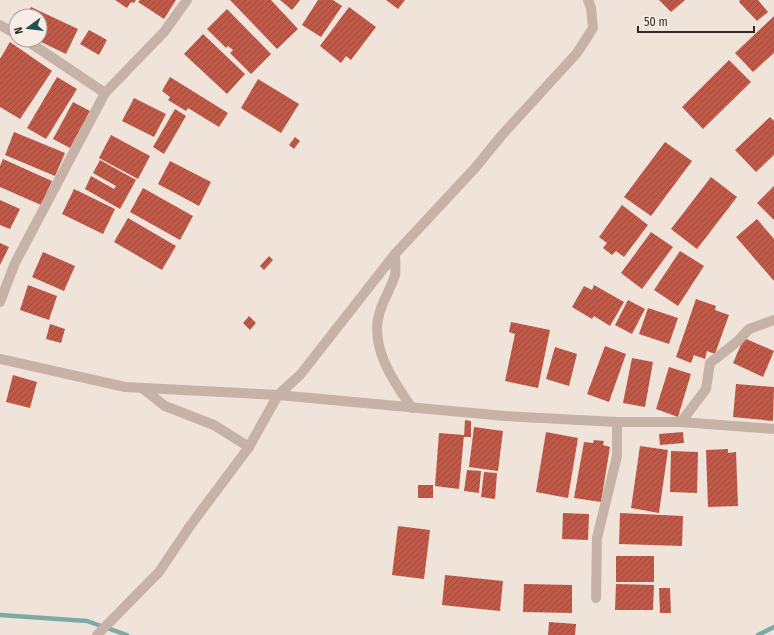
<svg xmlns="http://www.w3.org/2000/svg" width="774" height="635" viewBox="0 0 774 635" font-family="'Fira Sans Condensed',sans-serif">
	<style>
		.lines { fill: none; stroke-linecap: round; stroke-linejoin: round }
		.stream { stroke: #7baaa7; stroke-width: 4.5 }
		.building { fill: url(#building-hatch) }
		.street { stroke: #c6b2a7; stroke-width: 10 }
	</style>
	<defs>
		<pattern id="building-hatch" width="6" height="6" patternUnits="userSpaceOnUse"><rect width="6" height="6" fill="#bd5a4a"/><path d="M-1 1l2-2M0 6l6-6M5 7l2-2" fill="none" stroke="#9a4b3e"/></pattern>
	</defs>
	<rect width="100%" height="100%" fill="#efe3da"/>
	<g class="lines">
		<g class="stream">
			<path d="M0,615L87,621L127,635"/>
			<path d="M758,635L774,627"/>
		</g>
	</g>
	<g class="building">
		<path d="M115,0H136L134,3L131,2L127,8Z"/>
		<path d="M140,0H176L164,19L138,2Z"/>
		<path d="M230,0H271L298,29L277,49Z"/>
		<path d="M280,0H300L292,10Z"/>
		<path d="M318,0H333L342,6L321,37L302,25Z"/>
		<path d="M386,0H405L398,9Z"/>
		<path d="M659,0H685L671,12Z"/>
		<path d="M740,0H758L768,12L757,21L739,2Z"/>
		<path d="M31,7L78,29L66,54L37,40H40V16H26Z"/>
		<path d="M349,7L376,27L351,60L346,56L341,63L320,46Z"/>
		<path d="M227,9L271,54L251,74L230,53L233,50L228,46L226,48L207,29Z"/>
		<path d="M774,16V53L753,72L735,53Z"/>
		<path d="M89,30L107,40L99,55L80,44Z"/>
		<path d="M203,34L245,74L227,94L184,54Z"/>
		<path d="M10,42L52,71L20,119L0,107V59Z"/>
		<path d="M729,60L751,82L703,129L682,107Z"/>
		<path d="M57,77L77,89L46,139L27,128Z"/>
		<path d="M170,77L228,113L219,127L188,108L186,111L168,100L170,97L162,91Z"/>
		<path d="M258,79L299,104L281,133L241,108Z"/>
		<path d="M134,98L166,114L154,137L122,121Z"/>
		<path d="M73,102L90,111L70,148L53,139Z"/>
		<path d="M175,109L186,116L164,154L153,147Z"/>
		<path d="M770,117L774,121V155L756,172L735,150Z"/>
		<path d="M14,132L65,153L55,176L5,155Z"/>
		<path d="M111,135L150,156L138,179L99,158Z"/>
		<path d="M295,137L300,141L294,149L289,145Z"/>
		<path d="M665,142L692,161L651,216L624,197Z"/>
		<path d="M3,159L52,181L41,205L0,187V166Z"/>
		<path d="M100,160L136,180L120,209L85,189L91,176L114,189L116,186L93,173Z"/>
		<path d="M170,161L211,182L199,206L158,184Z"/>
		<path d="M711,177L737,197L697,249L671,229Z"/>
		<path d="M774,186V220L757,203Z"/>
		<path d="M143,188L193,216L180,240L130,212Z"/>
		<path d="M74,189L115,209L103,234L62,214Z"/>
		<path d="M0,200L20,209L10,229L0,225Z"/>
		<path d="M622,205L648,225L624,257L616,251L612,255L603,248L607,243L599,237Z"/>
		<path d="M128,218L176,246L162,270L114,242Z"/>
		<path d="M757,219L774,239V281L736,237Z"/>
		<path d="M651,232L673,247L642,289L621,273Z"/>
		<path d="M0,243L9,247L0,265Z"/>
		<path d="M680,251L704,266L678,306L654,290Z"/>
		<path d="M43,252L75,266L64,291L32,277Z"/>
		<path d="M269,256L273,260L264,270L260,266Z"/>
		<path d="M28,285L57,296L49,320L20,310Z"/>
		<path d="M594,285L624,302L610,326L594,316L592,319L572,307L584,286L592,290Z"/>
		<path d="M696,299L716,306L715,310L729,315L715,354L707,351L705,359L694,355L691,363L676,357Z"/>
		<path d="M628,300L645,309L632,334L615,325Z"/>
		<path d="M648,308L678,318L669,344L639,334Z"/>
		<path d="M249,316L256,323L250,330L243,323Z"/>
		<path d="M511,322L550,330L538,388L505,381L515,334L509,332Z"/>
		<path d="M50,324L65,329L61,343L46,339Z"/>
		<path d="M744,338L774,351L763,377L733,363Z"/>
		<path d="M605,346L626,354L609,402L587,394Z"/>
		<path d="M555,347L577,354L569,386L546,379Z"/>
		<path d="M632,358L653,362L645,407L623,403Z"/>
		<path d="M669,367L691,374L678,417L656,409Z"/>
		<path d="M13,375L37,382L30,408L6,402Z"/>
		<path d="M736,384L774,387L773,421L733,417Z"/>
		<path d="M465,420L471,421V437H464Z"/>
		<path d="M474,427L503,431L498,471L469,467Z"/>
		<path d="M546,432L578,438L568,498L536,492Z"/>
		<path d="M683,432L684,443L660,445L659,434Z"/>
		<path d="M439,433L464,435L459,489L435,486Z"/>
		<path d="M594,440L604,441L603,445L610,447L601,502L574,498L584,442L593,443Z"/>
		<path d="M640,446L668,450L659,513L631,508Z"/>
		<path d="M728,449V453L736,452L738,506L708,507L706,450Z"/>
		<path d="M671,451L698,452L697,493L670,492Z"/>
		<path d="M467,470L481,471L479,493L464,491Z"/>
		<path d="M484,472L497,473L495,499L481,497Z"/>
		<rect x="418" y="485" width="15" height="13"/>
		<path d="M563,513L589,514L588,540L562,539Z"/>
		<path d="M620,513L683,516L682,546L619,544Z"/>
		<path d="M398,526L430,530L424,579L392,575Z"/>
		<rect x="616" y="556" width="38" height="26"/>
		<path d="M445,575L503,581L500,611L442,605Z"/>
		<path d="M524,584L572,585V613L523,612Z"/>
		<path d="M616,584L654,585L653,610H615Z"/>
		<path d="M659,588H670L671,613H660Z"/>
		<path d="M549,622L576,624L575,635H548Z"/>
	</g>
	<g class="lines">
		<g class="street">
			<path d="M0,25L16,34"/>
			<path d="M26,40L105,93"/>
			<path d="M395,254C395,260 396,269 395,275C391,289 382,301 379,315C370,348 394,382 412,408"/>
			<path d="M0,302L15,263L105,93L164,32L187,0"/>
			<path d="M0,359L125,387L278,395L505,416L617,422H681L774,429"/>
			<path d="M142,388L165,406L214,425L249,447"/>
			<path d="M681,422L706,389L710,363L738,341L749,329L774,320"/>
			<path d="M596,598L597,538L617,456V422"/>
			<path d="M97,635L159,572L190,526L249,447L278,395L300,375L395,254L475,168L502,135L577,53L593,28L591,8L588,0"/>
		</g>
	</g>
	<g transform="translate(28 28) rotate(255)"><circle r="19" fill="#f7ede6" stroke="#a99f9a"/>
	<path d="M0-3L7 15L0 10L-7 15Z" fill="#205150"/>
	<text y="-6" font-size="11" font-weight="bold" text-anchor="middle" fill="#332a27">N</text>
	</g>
	<path d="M638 26v6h116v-6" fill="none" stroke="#332a27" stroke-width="2"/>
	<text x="644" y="26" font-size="12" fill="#332a27" stroke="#f7ede6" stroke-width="3" paint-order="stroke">50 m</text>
</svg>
